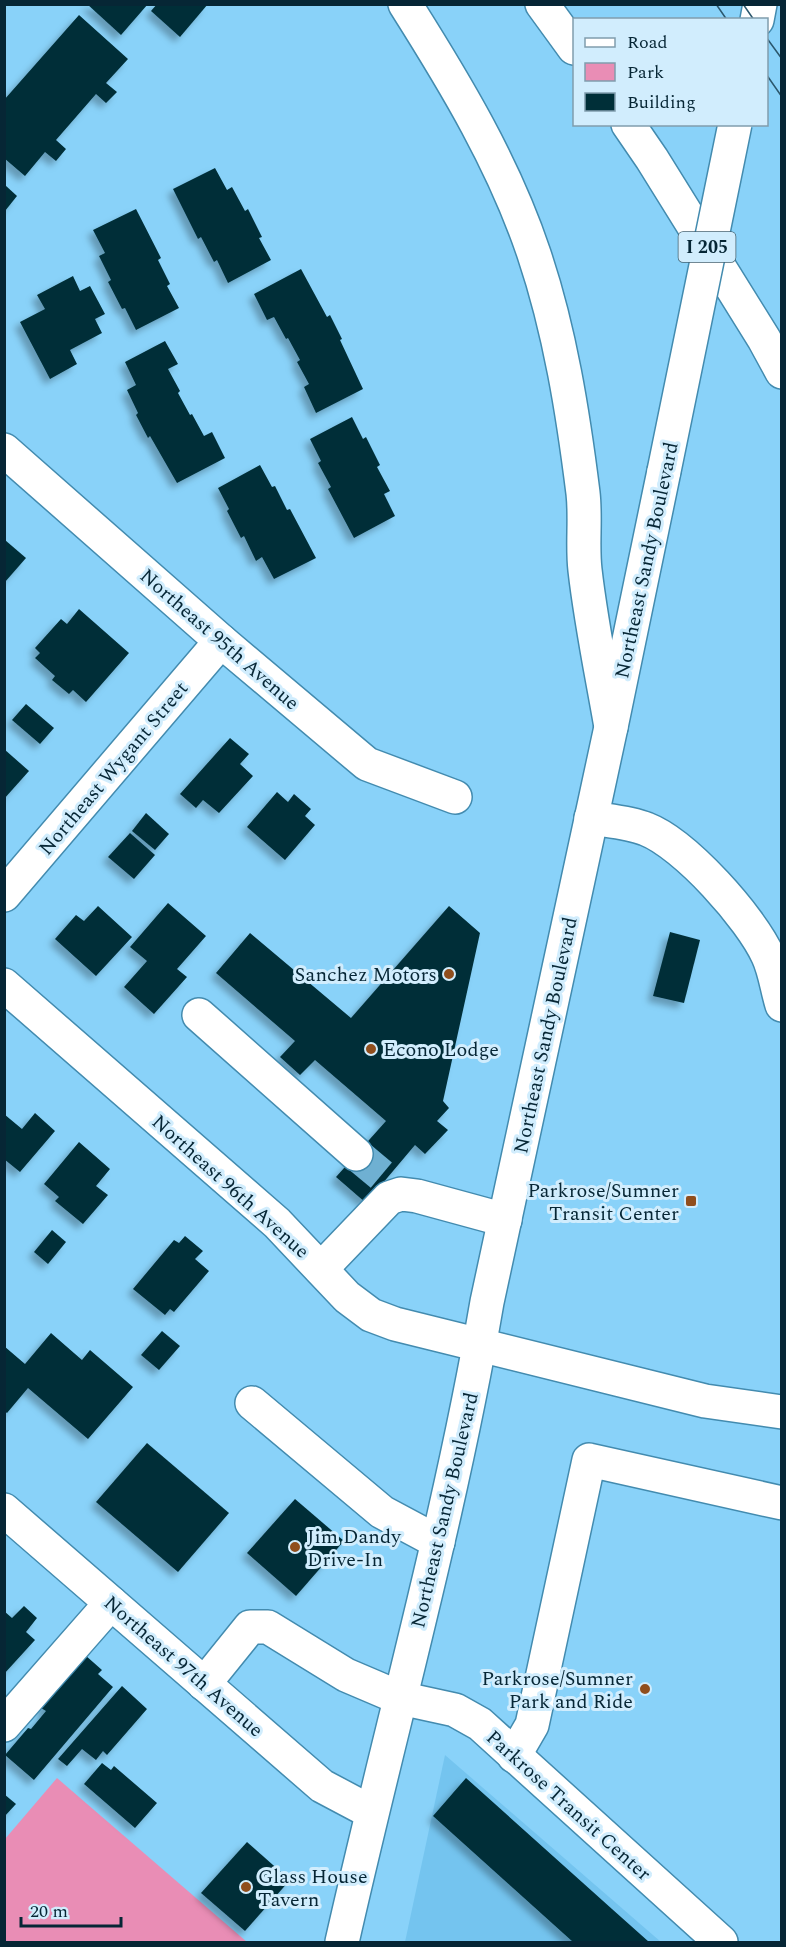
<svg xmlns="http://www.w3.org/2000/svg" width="786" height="1947" viewBox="0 0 786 1947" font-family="Spectral,serif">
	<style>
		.built { fill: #74c4ef }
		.green { fill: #e98db5 }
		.building { fill: #002f38; filter: url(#shadow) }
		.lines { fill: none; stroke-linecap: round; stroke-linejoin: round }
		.minor-tunnel { stroke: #6fb0d2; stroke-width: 33; stroke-dasharray: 33 16; stroke-linecap: butt }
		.minor-casing { stroke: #438baf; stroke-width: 36 }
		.major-casing { stroke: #438baf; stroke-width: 36 }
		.highway-casing { stroke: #438baf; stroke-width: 36 }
		.minor { stroke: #fff; stroke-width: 33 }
		.major { stroke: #fff; stroke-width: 33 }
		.highway { stroke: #fff; stroke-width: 33 }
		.tram { stroke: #2b576d; stroke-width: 1.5 }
		.major-bridge-casing { stroke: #438baf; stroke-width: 36; stroke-linecap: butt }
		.major-bridge { stroke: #fff; stroke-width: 33 }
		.poi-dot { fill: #904e1d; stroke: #d1edfd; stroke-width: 2 }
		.labels { text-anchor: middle; stroke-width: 6; stroke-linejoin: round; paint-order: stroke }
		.shield { fill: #d1edfd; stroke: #436271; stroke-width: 1.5 }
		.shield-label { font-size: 18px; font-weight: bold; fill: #062635 }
		.street-label { font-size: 20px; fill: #062635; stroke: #d1edfd }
		.poi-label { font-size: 20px; fill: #062635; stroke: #d1edfd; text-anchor: end }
	</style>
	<defs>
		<filter id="shadow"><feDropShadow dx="-5.5" dy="5.5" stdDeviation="3" flood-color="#0004"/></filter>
	</defs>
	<rect width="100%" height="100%" fill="#89d2f9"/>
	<path class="built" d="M445,1755L661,1942H405Z"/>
	<path class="green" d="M57,1778L247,1942H5V1839Z"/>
	<g class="building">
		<path d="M87,4H148L121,35Z"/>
		<path d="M157,4H208L180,37L151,11Z"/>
		<path d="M79,15L128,59L106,83L117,92L106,103L96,94L56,140L66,149L56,161L45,152L25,176L4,158V100Z"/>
		<path d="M215,168L227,190L232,187L245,211L248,209L262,237L259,238L271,260L228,283L217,260L214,262L201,237L198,239L173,189Z"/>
		<path d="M5,185L17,196L5,211Z"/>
		<path d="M136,209L161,258L158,260L170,284L167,286L179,308L136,330L125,308L122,309L108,282L111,280L99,256L105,253L93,230Z"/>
		<path d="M301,269L327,317L330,315L342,339L340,340L363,389L316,413L304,387L309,384L297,362L300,360L288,338L286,339L274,317L267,320L254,294Z"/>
		<path d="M73,276L80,291L90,286L105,314L95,319L102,333L70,350L77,364L50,379L20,322L45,309L37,295Z"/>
		<path d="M165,341L178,364L168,369L180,391L178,393L190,415L192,414L204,436L212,432L225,458L177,483L150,436L148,438L136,415L138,413L127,390L136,385L125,362Z"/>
		<path d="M352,417L363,439L366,437L380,465L377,467L390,491L384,494L395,516L354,538L328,489L331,487L318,463L321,461L310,439Z"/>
		<path d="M260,465L272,487L275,486L287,510L290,509L316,558L274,579L262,557L256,561L244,536L241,538L227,511L229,509L218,488Z"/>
		<path d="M5,540L26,558L5,582Z"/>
		<path d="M79,609L129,653L86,702L73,690L69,694L52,680L55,676L35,658L40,653L35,648L61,619L67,624Z"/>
		<path d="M26,704L54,728L40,744L12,720Z"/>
		<path d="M230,738L249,754L240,764L253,776L219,813L203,800L196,808L180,794Z"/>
		<path d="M4,749L29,771L4,799Z"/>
		<path d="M277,792L288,802L294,794L311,809L305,816L315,825L285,860L247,827Z"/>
		<path d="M146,813L169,834L155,850L132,831Z"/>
		<path d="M130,833L155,855L134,879L108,857Z"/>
		<path d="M168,903L206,936L177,969L187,977L154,1014L124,987L147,961L130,947Z"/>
		<path d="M98,906L132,937L96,976L55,939L76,915L84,921Z"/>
		<path d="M449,906L480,933L443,1101L449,1108L437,1121L448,1130L425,1154L415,1145L366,1203L336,1177L386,1121L315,1060L300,1075L280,1057L295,1041L216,973L250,933L351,1018Z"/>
		<path d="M670,932L700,940L684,1003L653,996Z"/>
		<path d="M35,1113L55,1131L20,1172L4,1159V1114L22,1129Z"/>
		<path d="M79,1142L110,1169L96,1186L108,1195L83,1224L55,1201L59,1197L44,1184Z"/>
		<path d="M52,1230L66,1242L48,1264L34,1252Z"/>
		<path d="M185,1236L203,1251L195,1259L209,1271L174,1312L170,1309L165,1315L133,1289L174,1240L179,1243Z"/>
		<path d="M162,1331L180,1346L159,1370L141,1355Z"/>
		<path d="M51,1333L82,1360L90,1350L133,1387L88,1439L28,1388L7,1413L4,1411V1346L25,1364Z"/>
		<path d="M147,1443L229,1513L178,1572L96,1502Z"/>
		<path d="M295,1499L344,1541L296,1596L247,1553Z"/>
		<path d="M24,1606L37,1618L26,1632L35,1640L4,1674V1611L12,1618Z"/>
		<path d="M85,1655L102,1670L98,1674L113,1687L34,1780L5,1755L28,1728L31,1729L46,1711L41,1708Z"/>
		<path d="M122,1686L147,1709L107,1755L103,1751L96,1760L82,1749L67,1766L58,1759Z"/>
		<path d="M102,1763L111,1770L114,1766L157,1803L135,1828L84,1784Z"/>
		<path d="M466,1778L612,1909L649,1942H573L433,1816Z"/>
		<path d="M4,1794L16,1804L4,1817Z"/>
		<path d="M247,1842L290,1880L245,1931L201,1893Z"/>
	</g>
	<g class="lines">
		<path class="minor-tunnel" d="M356,1154L386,1179"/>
		<g class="minor-casing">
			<g id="minor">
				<path d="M4,450L221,641L367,764L455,797"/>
				<path d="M591,818C609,821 629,822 646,829C685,844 751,918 768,956C775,971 777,989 782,1005"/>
				<path d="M4,895L221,641"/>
				<path d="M4,985L277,1223L347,1297L371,1315L395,1324L705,1401L782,1412"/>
				<path d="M199,1015L356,1154"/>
				<path d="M321,1269L389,1198L401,1194L417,1196L505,1220"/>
				<path d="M252,1403L382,1512L438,1542"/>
				<path d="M4,1510L322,1786L371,1812"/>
				<path d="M204,1684L250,1627H268L346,1675L400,1698L455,1710L480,1724L721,1942"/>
				<path d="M4,1725L111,1603"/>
				<path d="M514,1756L532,1725L589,1460L782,1503"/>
			</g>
		</g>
		<g class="major-casing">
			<g id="major">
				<path d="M757,20L760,4"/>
				<path d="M342,1942C390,1729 450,1518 487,1302L611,727L664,471"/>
			</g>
		</g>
		<g class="highway-casing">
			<g id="highway">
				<path d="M405,4C455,83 504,164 534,254C560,331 573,413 583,493C586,519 582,545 585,570C591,623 602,675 611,727"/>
				<path d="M542,4L574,48"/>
				<path d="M628,124L652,159L764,339L782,372"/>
			</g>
		</g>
		<use href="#minor" class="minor"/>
		<use href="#major" class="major"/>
		<use href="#highway" class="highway"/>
		<g class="tram">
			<path d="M716,4L727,20"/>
			<path d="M743,4L754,20"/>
			<path d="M766,37L782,59"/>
			<path d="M766,74L782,97"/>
		</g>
		<g class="major-bridge-casing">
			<path id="major-bridge" d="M664,471L735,124"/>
		</g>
		<use href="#major-bridge" class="major-bridge"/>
	</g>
	<g class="poi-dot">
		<circle cx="449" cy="974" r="6"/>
		<circle cx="371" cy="1049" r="6"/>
		<rect x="685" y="1195" width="12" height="12" rx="3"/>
		<circle cx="295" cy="1547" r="6"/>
		<circle cx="645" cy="1689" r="6"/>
		<circle cx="246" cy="1887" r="6"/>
	</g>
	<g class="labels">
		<rect class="shield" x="678.5" y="232" width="57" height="30" rx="4.5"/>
		<g class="shield-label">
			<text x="707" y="253">I 205</text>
		</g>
		<g class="street-label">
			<text transform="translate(646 560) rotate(-78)" y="7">Northeast Sandy Boulevard</text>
			<text transform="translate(220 639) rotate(41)" y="7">Northeast 95th Avenue</text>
			<text transform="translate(113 768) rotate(-50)" y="7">Northeast Wygant Street</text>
			<text transform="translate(545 1035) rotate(-78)" y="7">Northeast Sandy Boulevard</text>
			<text transform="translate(231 1186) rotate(42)" y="7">Northeast 96th Avenue</text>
			<text transform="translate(444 1510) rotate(-77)" y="7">Northeast Sandy Boulevard</text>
			<text transform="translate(184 1666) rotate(41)" y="7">Northeast 97th Avenue</text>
			<text transform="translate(569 1805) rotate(42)" y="7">Parkrose Transit Center</text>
		</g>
		<g class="poi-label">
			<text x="437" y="981">Sanchez Motors</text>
			<text x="383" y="1056" text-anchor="start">Econo Lodge</text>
			<text x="679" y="1197">Parkrose/Sumner<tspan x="679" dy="23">Transit Center</tspan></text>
			<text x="307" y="1543" text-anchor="start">Jim Dandy<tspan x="307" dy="23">Drive-In</tspan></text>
			<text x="633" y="1685">Parkrose/Sumner<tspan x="633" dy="23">Park and Ride</tspan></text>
			<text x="258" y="1883" text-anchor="start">Glass House<tspan x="258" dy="23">Tavern</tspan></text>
		</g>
	</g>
	<rect width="786" height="1947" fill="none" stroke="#062635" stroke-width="12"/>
	<rect x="573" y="18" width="195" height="108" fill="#d1edfd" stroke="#809dad" stroke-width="1.5"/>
	<rect x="585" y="38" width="30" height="9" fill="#ffffff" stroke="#809dad" stroke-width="1.5"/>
	<text x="627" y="48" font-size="18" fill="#062635">Road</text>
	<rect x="585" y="63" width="30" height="18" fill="#e98db5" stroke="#809dad" stroke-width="1.5"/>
	<text x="627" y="78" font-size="18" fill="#062635">Park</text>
	<rect x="585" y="93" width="30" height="18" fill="#002f38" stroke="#809dad" stroke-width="1.5"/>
	<text x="627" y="108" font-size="18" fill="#062635">Building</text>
	<path d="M21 1917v9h100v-9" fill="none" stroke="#062635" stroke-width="3"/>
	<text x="30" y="1917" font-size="18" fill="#062635" stroke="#d1edfd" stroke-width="4.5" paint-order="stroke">20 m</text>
</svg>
